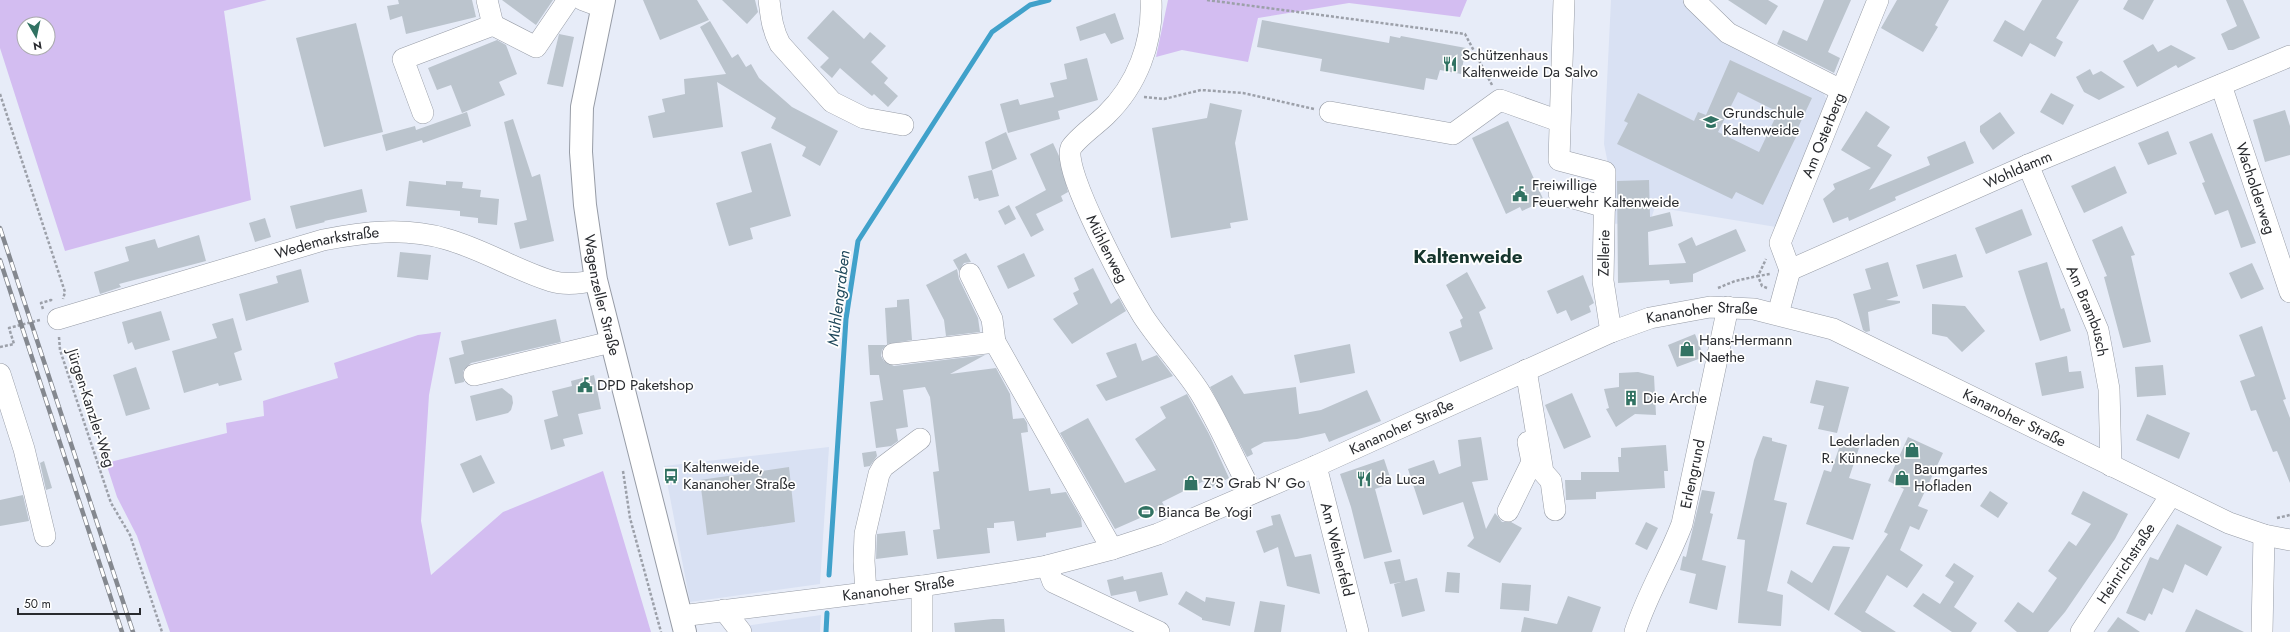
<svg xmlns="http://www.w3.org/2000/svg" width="2290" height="632" viewBox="0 0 2290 632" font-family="Jost,sans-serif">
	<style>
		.built { fill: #d9e1f3 }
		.green { fill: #d3bdf1; fill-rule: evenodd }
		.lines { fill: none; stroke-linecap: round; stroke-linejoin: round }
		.stream { stroke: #40a1ca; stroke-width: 5 }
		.building { fill: #bbc4cd; fill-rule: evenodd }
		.minor-casing { stroke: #979ca6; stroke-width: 22 }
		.major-casing { stroke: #979ca6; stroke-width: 24 }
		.path { stroke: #9ca0a9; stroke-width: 2.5; stroke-dasharray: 3 2; stroke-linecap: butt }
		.minor { stroke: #fff; stroke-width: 21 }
		.major { stroke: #fff; stroke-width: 22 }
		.rail-casing { stroke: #84888f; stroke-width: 4.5 }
		.rail { stroke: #fff; stroke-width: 3; stroke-dasharray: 9; stroke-linecap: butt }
		.labels { text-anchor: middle; stroke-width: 3.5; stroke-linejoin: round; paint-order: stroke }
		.poi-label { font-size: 15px; fill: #292b2f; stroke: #fff; text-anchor: start }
		.street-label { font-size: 15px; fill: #292b2f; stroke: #fff }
		.water-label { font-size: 16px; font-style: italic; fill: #1f485b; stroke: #fff }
		.district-label { font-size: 19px; font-weight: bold; fill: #16352d; stroke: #fff }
	</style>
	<rect width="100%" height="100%" fill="#e7ecf8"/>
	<g class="built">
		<path d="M1611,0H1689L1820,84L1827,101L1776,227L1655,207L1650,222L1612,224L1609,169L1604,144Z"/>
		<path d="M829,447L820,584L690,602L664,466Z"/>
		<path d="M821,615L820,632H734L745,626Z"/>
	</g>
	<g class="green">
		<path d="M0,0H267L224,11L251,200L65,251L0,48ZM24,24H48V48H24Z"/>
		<path d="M1168,0H1467L1460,17L1349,3L1258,18L1248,62L1182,50L1156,57Z"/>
		<path d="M441,332L429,395L421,521L431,575L503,512L603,471L651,632H170L137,536L117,497L106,463L227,433L226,423L264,416L263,401L338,378L334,363L418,335Z"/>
	</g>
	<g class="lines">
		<g class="stream">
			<path d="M829,575L846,319L858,241L992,32L1030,5L1049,0"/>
			<path d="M826,632L827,613"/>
		</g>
	</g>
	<g class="building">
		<path d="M398,0H472L476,17L406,34L402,16L390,20L387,6L399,4Z"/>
		<path d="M502,0H553L536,25Z"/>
		<path d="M643,0H697L709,20L660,40Z"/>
		<path d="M722,0H755L758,12L747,24Z"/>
		<path d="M1728,0H1768L1778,6L1766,25Z"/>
		<path d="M1824,0H1851L1828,52L1840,58L1834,73L1777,44L1783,30L1807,41Z"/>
		<path d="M1897,0H1949L1935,25L1938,27L1923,52L1881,28Z"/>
		<path d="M2042,0H2079L2056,38L2063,42L2055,57L2030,43L2022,57L1993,41L2005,20L2024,31Z"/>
		<path d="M2128,0H2154L2143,20L2123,9Z"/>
		<path d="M2226,0H2243L2260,38L2233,50H2228L2221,34L2237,26Z"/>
		<path d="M833,10L864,39L870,32L886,46L871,62L888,78L884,83L898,96L888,107L874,94L872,96L840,68L832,78L820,67L829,58L807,38Z"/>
		<path d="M1115,13L1124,39L1111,44L1105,33L1080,41L1076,27Z"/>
		<path d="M1262,20L1389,43L1390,36L1400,38L1401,36L1466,48L1461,74L1440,70L1437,80L1426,78L1424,90L1320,71L1322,59L1257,47Z"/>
		<path d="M710,21L732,58L738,54L746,67L751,64L759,78L792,107L838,131L820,166L802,156L806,147L771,128L776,118L717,82L723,127L653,138L648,116L665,112L662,99L685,94L684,79L726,74L700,27Z"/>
		<path d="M356,23L383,132L324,147L296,38Z"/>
		<path d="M559,34L574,37L563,87L547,84Z"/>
		<path d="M497,40L506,45L517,74L499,82L505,95L462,113L451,85L437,90L428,68Z"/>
		<path d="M2153,44L2158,52L2171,45L2196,58L2178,68L2176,65L2137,87L2123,61Z"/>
		<path d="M1087,58L1098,100L1058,111L1060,119L1008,133L1000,104L1018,99L1020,105L1054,97L1050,83L1067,79L1064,64Z"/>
		<path d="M1730,60L1812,98L1795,134L1797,135L1763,205L1736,192L1732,199L1617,144L1628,123L1624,121L1638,93L1694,121L1698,112L1706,115ZM1738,92L1778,112L1759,152L1718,132Z"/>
		<path d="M2090,69L2093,75L2101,71L2125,87L2099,100L2084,92L2076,77Z"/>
		<path d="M2051,93L2074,105L2063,125L2040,112Z"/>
		<path d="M1210,103L1242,110L1235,143L1248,220L1230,223L1231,228L1171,238L1152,128L1207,118Z"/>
		<path d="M2285,110L2290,126V155L2265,162L2253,120Z"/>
		<path d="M1866,111L1890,127L1877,146L1892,155L1869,190L1930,165L1927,157L1965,141L1974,163L1895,197L1896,200L1849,221L1848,217L1833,223L1823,199L1835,189L1833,184L1871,168L1841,150Z"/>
		<path d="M467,112L471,126L423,143L422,140L386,151L382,135L415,126L416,130Z"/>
		<path d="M2000,112L2015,133L1993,150L1980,132V126Z"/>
		<path d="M513,119L532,177L540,174L554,241L520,249L514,223L527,220L504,122Z"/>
		<path d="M1508,121L1544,201L1522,211L1520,207L1506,214L1472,138Z"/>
		<path d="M2168,131L2177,154L2148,165L2138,143Z"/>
		<path d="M1006,132L1017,159L992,170L985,142Z"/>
		<path d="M2212,133L2256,243L2241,248L2228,210L2215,215L2202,183L2205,182L2189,142Z"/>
		<path d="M771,143L791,216L750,228L753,239L729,246L716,203L752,192L741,152Z"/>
		<path d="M1053,143L1059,156L1068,192L1061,196L1063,201L1036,214L1044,230L1031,237L1015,207L1046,190L1030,154Z"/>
		<path d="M2115,166L2127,193L2084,213L2071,186Z"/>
		<path d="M992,170L999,196L979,201L978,198L974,199L968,176Z"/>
		<path d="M1649,180L1650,217L1670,212L1673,226L1648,232L1649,265L1686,263L1678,244L1692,237L1696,246L1736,229L1746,251L1693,274V282L1670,284L1669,280L1618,283L1617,181Z"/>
		<path d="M409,181L446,185V181L463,182L462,188L481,190L480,197L499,199L497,225L478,223V218L460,216V211L406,206Z"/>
		<path d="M362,189L367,212L324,221L325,222L296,229L290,206Z"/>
		<path d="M1009,205L1016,219L1005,225L998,211Z"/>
		<path d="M2022,209L2032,235L1986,254L1975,228Z"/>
		<path d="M265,218L271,237L255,242L249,223Z"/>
		<path d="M2122,226L2135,255L2131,256L2151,342L2123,348L2104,277L2107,276L2092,240Z"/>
		<path d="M199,235L206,261L119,284L121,287L100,294L94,272L129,261L125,247L155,239L158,248Z"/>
		<path d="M400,252L431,255L428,280L397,277Z"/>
		<path d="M966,253L971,262L964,263L959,271L953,260Z"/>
		<path d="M1024,253L1035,276L1008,289L997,266Z"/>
		<path d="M1956,254L1963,277L1923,289L1916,265Z"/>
		<path d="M1888,262L1898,296L1886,300L1900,301V303L1868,312L1870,331L1866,332L1863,330L1853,294L1871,289L1865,269Z"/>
		<path d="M2047,262L2061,309L2064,308L2071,331L2040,341L2018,271Z"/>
		<path d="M2252,263L2264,289L2241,299L2229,273Z"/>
		<path d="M1093,268L1111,304L1119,298L1126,311L1072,344L1053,319L1078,304L1073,293L1079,290L1074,278Z"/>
		<path d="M301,269L309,302L246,321L239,294L278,283L276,276Z"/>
		<path d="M957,269L959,279L978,318L980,332L946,336L944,320L926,285Z"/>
		<path d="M1467,272L1486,308L1479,312L1493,349L1460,362L1449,332L1462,327L1460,320L1463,318L1446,285Z"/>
		<path d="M1583,275L1594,303L1589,306L1591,312L1571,321L1566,310L1557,314L1547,291Z"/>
		<path d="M909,299L912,340L887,344L885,308L897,307V300Z"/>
		<path d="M1932,304L1965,306L1985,331L1962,352L1947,337L1932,334Z"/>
		<path d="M161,311L170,340L135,350L132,342L128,344L122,322Z"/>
		<path d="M233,318L242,350L234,353L242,380L219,386L218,383L184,393L172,351L217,338L212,324Z"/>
		<path d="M556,319L561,342L471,363L463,371L464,382L455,384L449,358L464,354L461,341Z"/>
		<path d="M2262,326L2286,399L2283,400L2290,418V483L2277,451L2273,452L2256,410L2251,411L2240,381L2255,376L2239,335Z"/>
		<path d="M1695,334L1704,357L1677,367L1668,345Z"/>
		<path d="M1136,343L1142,361L1157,355L1173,376L1106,401L1096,385L1117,377L1106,353Z"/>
		<path d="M1350,344L1355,373L1300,383L1294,355Z"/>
		<path d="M868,345H886L882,350L881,356L884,361L894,366L985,355L950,374L996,368L1010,394L1013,419L1024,418L1027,423L1028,432L1021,433L1029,491L1050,488L1051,494L1066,492L1081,518L1082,527L1046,533V537L1017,541L1014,521L994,523V528H987L990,553L937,559L933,530L940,529L933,472L939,471L930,397L925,387L903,390L908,427L896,429L898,441L891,446L876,448L870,402L883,400L879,375H870Z"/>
		<path d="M2067,356L2069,372L2081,371L2084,388L2042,396L2035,363Z"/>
		<path d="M2163,365L2166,395L2137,397L2135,367Z"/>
		<path d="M136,367L150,409L126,416L113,375Z"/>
		<path d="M1638,372L1654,376L1656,415L1635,414L1616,427L1606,409L1609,408L1604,389L1619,387V373Z"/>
		<path d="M594,375L601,409L578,414L583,434L563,439L565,446L551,450L544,420L558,416L552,391L572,386L571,381Z"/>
		<path d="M1232,375L1244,394L1296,387L1299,414L1321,410L1367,390L1381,421L1329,442L1325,433L1297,439L1264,442L1251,449L1253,454L1247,457L1210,387Z"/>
		<path d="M1816,380L1849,387L1837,433L1818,429L1824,406L1810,403Z"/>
		<path d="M502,388L512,396L513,403L511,410L508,413L476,421L470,396Z"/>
		<path d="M1572,393L1591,437L1564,449L1545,405Z"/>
		<path d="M1187,394L1209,434L1229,478L1212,487L1208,479L1162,502L1165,507L1115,529L1060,433L1088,418L1125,483L1156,470L1135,439L1166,418L1160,407Z"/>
		<path d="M2147,414L2190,433L2179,459L2136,440Z"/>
		<path d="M1763,436L1772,438V441L1787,445L1774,500L1787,503L1767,591L1783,595L1781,626L1738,623L1745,540L1737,539L1754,460Z"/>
		<path d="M1481,437L1488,480L1472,482L1486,529L1495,513L1502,522H1511L1522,528L1500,563L1467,546L1474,538L1463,502L1423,515L1408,469L1434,460L1439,474L1461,466L1458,440Z"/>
		<path d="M1908,437L1943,453L1918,506L1928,510L1919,530L1910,526L1900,550L1923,565L1907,588L1887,575L1865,612L1896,632H1862L1834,614L1888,534L1884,532L1904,489L1888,481Z"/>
		<path d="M1841,442L1859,448L1849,478L1871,484L1853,540L1806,524L1824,470L1831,472Z"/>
		<path d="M1666,445L1668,471H1664L1665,488L1596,492V499L1566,500L1565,480H1581V472H1619L1618,457H1621V448Z"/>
		<path d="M876,451L877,456L870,466L864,467L862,453Z"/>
		<path d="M481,455L495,483L473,493L460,464Z"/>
		<path d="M1384,459L1392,483L1375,489L1392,552L1364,559L1351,507L1340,474Z"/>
		<path d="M44,461L52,488L46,490L40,463Z"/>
		<path d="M789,467L795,522L707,535L700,480Z"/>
		<path d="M1702,490L1715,492L1710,513L1713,514L1702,560L1726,566L1717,610L1689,603L1696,574L1680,570L1683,556L1686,557Z"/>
		<path d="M1990,491L2008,503L1998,518L1980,506Z"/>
		<path d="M2083,491L2128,514L2115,539L2065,612L2048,632H2017L2004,621L2018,602L2033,613L2057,578L2048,571L2069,541L2076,546L2091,524L2071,514Z"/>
		<path d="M23,495L29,521L0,526V500Z"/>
		<path d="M1280,514L1295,557L1311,554L1320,594L1287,586L1278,547L1264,553L1256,531L1273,525L1271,516Z"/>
		<path d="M1646,522L1658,528L1647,550L1635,544Z"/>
		<path d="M2177,524L2222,547L2207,576L2185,564L2173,593L2163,588L2152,615L2149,613L2145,621L2126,613L2150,557L2158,560Z"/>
		<path d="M905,531L908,555L876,559L877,534Z"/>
		<path d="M1833,546L1850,547L1829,611L1787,583L1791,570L1812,583Z"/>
		<path d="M1400,559L1405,581L1417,578L1425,611L1402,617L1394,584L1401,582L1390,584L1384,562Z"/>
		<path d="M1954,563L1974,576L1954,607L1977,623L1971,632H1952L1913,606L1923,593L1940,604L1954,582L1945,576Z"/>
		<path d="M1162,572L1168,595L1139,602L1136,591L1111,596L1107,580L1123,576L1124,580Z"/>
		<path d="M1447,572L1460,573L1459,593L1445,592Z"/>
		<path d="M1502,583L1531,585L1529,611L1500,609Z"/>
		<path d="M1186,591L1205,602L1206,597L1235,602L1230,626L1202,620V618L1178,604Z"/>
		<path d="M1568,596L1601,607L1592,632H1521L1524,617L1557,624Z"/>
		<path d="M1260,601L1285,605L1281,632H1254Z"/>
		<path d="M2196,609L2244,632H2185Z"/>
		<path d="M2118,617L2140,632H2107Z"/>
		<path d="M993,619H1004L1005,632H955L954,623Z"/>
	</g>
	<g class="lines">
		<g class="minor-casing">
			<g id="minor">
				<path d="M487,0L493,25L536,47L568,0"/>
				<path d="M583,0L602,7"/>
				<path d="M769,0C771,16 772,29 780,44L832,102L864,118L903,125"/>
				<path id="s1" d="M1151,0C1153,43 1137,85 1106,115C1097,124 1077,138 1071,148C1061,170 1129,293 1143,316C1160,342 1182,365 1199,391C1219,423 1234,460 1252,493"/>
				<path d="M1564,0L1559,160L1605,172L1603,281L1611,332"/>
				<path d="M1694,0L1728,33L1841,90"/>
				<path id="s2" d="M2221,85L2290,292"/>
				<path d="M1330,112L1453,134L1500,100L1559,121"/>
				<path d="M423,113L403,59L493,25"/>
				<path id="s3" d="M2028,165L2098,330L2109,389L2111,466"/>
				<path d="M1559,194L1605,207"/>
				<path id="s4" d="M1790,270L2028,165L2290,56"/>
				<path id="s5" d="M1790,270L1780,243L1878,0"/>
				<path d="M970,274L992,319L995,342L1112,549"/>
				<path d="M1778,314L1790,270"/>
				<path id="s6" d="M58,319L323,240C364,232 405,227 446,239C483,249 515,270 551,281C564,285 583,283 596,280"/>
				<path d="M893,354L995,342"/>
				<path d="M1526,370L1543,472L1551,481L1555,510"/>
				<path d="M0,374L24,449L45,536"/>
				<path d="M474,375L611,342"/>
				<path id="s7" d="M1316,466L1358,632"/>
				<path d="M1508,511L1532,462L1528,442"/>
				<path d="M1047,566L1053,582L1159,632"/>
				<path d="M922,586V632"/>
				<path d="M866,593L864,561L865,534L879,474L883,467L920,439"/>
				<path d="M724,610L741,632"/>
				<path id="s8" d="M681,616L922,586L1018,571L1047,566L1112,549L1158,534L1316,466L1611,332L1650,318L1710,307L1754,309L1833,329L2229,523L2264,535L2290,540"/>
				<path id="s9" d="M1635,632C1647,594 1668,561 1682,524L1728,307"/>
				<path id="s10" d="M2081,632L2171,495"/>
				<path d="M2262,632L2264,535"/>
			</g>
		</g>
		<g class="major-casing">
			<g id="major">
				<path id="s11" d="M604,0L582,107L581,152L585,205L596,280L685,632"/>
			</g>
		</g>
		<g class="path">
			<path d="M1207,0L1465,34L1492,85"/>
			<path d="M0,94L65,292L63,299"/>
			<path d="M1144,97L1164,99L1201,90L1243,93L1314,109"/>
			<path d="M1718,288L1735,281L1758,276L1766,259"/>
			<path d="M1767,288L1762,286L1758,276L1770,274"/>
			<path d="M43,309L41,303L51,300L52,301"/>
			<path d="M59,337L60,350L111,503L130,535L162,632"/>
			<path d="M0,347L14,344L9,328L40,320"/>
			<path d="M623,471L630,518L661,632"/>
			<path d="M2277,518L2290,515"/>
		</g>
		<use href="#minor" class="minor"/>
		<use href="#major" class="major"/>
		<g class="rail-casing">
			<g id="rail">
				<path d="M0,228L133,632"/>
				<path d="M0,260L122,632"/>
			</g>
		</g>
		<use href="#rail" class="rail"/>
	</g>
	<defs>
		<g id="restaurant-bare" transform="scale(1.2)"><path d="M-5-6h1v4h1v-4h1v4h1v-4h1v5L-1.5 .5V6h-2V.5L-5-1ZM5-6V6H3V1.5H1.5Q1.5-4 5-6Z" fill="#317262" stroke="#fff" stroke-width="2.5" paint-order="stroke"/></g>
		<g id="school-bare" transform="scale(1.2)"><path d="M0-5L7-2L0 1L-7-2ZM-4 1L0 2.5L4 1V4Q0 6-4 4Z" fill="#317262" stroke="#fff" stroke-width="2.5" paint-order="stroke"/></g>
		<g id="civic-bare" transform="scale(1.2)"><path d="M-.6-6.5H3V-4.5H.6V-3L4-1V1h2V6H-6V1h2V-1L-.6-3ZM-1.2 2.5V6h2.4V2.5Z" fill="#317262" stroke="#fff" stroke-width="2.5" paint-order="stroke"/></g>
		<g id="shop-bare" transform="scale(1.2)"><path d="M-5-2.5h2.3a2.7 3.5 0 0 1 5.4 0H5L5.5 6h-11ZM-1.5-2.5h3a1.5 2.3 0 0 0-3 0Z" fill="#317262" stroke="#fff" stroke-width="2.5" paint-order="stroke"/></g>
		<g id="building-bare" transform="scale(1.2)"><path d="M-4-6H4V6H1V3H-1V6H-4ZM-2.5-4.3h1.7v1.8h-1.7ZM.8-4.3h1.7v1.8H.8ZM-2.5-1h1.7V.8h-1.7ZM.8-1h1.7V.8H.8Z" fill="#317262" stroke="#fff" stroke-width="2.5" paint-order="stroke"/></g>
		<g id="bus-bare" transform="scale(1.2)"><path d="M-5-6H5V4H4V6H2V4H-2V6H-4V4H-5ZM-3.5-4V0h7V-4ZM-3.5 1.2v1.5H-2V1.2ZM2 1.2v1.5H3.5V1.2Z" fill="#317262" stroke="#fff" stroke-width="2.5" paint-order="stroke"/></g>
		<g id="stadium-bare" transform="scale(1.2)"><path d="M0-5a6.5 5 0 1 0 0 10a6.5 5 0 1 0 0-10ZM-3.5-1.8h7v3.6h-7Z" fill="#317262" stroke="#fff" stroke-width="2.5" paint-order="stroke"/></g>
	</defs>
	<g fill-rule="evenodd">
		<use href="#restaurant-bare" x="1450" y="64"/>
		<use href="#school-bare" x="1711" y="122"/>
		<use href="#civic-bare" x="1520" y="194"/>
		<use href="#shop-bare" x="1687" y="349"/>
		<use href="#civic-bare" x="585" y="385"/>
		<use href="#building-bare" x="1631" y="398"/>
		<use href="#shop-bare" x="1912" y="450"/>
		<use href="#bus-bare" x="671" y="476"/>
		<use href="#shop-bare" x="1902" y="478"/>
		<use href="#restaurant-bare" x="1364" y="479"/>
		<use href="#shop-bare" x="1191" y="483"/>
		<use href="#stadium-bare" x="1146" y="512"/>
	</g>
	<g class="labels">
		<g class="poi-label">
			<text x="1462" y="60">Schützenhaus<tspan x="1462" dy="17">Kaltenweide Da Salvo</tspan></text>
			<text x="1723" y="118">Grundschule<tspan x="1723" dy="17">Kaltenweide</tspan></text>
			<text x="1532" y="190">Freiwillige<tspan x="1532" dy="17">Feuerwehr Kaltenweide</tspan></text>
			<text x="1699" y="345">Hans-Hermann<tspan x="1699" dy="17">Naethe</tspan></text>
			<text x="597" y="390">DPD Paketshop</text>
			<text x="1643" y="403">Die Arche</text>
			<text x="1900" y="446" text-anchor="end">Lederladen<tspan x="1900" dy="17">R. Künnecke</tspan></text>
			<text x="683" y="472">Kaltenweide,<tspan x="683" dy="17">Kananoher Straße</tspan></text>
			<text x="1914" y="474">Baumgartes<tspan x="1914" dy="17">Hofladen</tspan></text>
			<text x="1376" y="484">da Luca</text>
			<text x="1203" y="488">Z'S Grab N' Go</text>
			<text x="1158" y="517">Bianca Be Yogi</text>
		</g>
		<g class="street-label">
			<text dy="5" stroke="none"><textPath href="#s5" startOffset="145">Am Osterberg</textPath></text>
			<text dy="5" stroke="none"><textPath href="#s4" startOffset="249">Wohldamm</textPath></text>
			<text dy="5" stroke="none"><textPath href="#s2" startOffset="109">Wacholderweg</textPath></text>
			<text dy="5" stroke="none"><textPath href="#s6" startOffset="280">Wedemarkstraße</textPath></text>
			<text dy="5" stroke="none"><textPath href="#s1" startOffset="284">Mühlenweg</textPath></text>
			<text transform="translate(1604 253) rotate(-89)" y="5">Zellerie</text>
			<text dy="5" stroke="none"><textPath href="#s11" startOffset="299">Wagenzeller Straße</textPath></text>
			<text dy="5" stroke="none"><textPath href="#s3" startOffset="158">Am Brambusch</textPath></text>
			<text dy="5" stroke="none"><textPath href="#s8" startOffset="1075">Kananoher Straße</textPath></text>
			<text transform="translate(91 408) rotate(72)" y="5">Jürgen-Kanzler-Weg</text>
			<text dy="5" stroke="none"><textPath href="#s8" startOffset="1411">Kananoher Straße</textPath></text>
			<text dy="5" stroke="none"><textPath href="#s8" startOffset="751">Kananoher Straße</textPath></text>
			<text dy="5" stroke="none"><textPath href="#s9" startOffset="169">Erlengrund</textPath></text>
			<text dy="5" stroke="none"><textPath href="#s7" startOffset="86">Am Weiherfeld</textPath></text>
			<text dy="5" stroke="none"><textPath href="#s10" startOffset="82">Heinrichstraße</textPath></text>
			<text dy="5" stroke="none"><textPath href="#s8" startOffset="219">Kananoher Straße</textPath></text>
		</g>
		<g class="water-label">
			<text transform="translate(838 298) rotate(-83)" y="6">Mühlengraben</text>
		</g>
		<g class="district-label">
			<text x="1468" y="263">Kaltenweide</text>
		</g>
	</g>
	<g transform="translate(36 36) rotate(171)"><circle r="19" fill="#ffffff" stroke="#a9aaac"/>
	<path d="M0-3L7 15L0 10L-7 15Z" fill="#317262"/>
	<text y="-6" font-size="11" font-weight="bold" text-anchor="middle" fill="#292b2f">N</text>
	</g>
	<path d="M18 608v6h122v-6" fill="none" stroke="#292b2f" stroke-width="2"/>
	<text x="24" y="608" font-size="12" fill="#292b2f" stroke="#ffffff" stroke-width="3" paint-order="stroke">50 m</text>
</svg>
